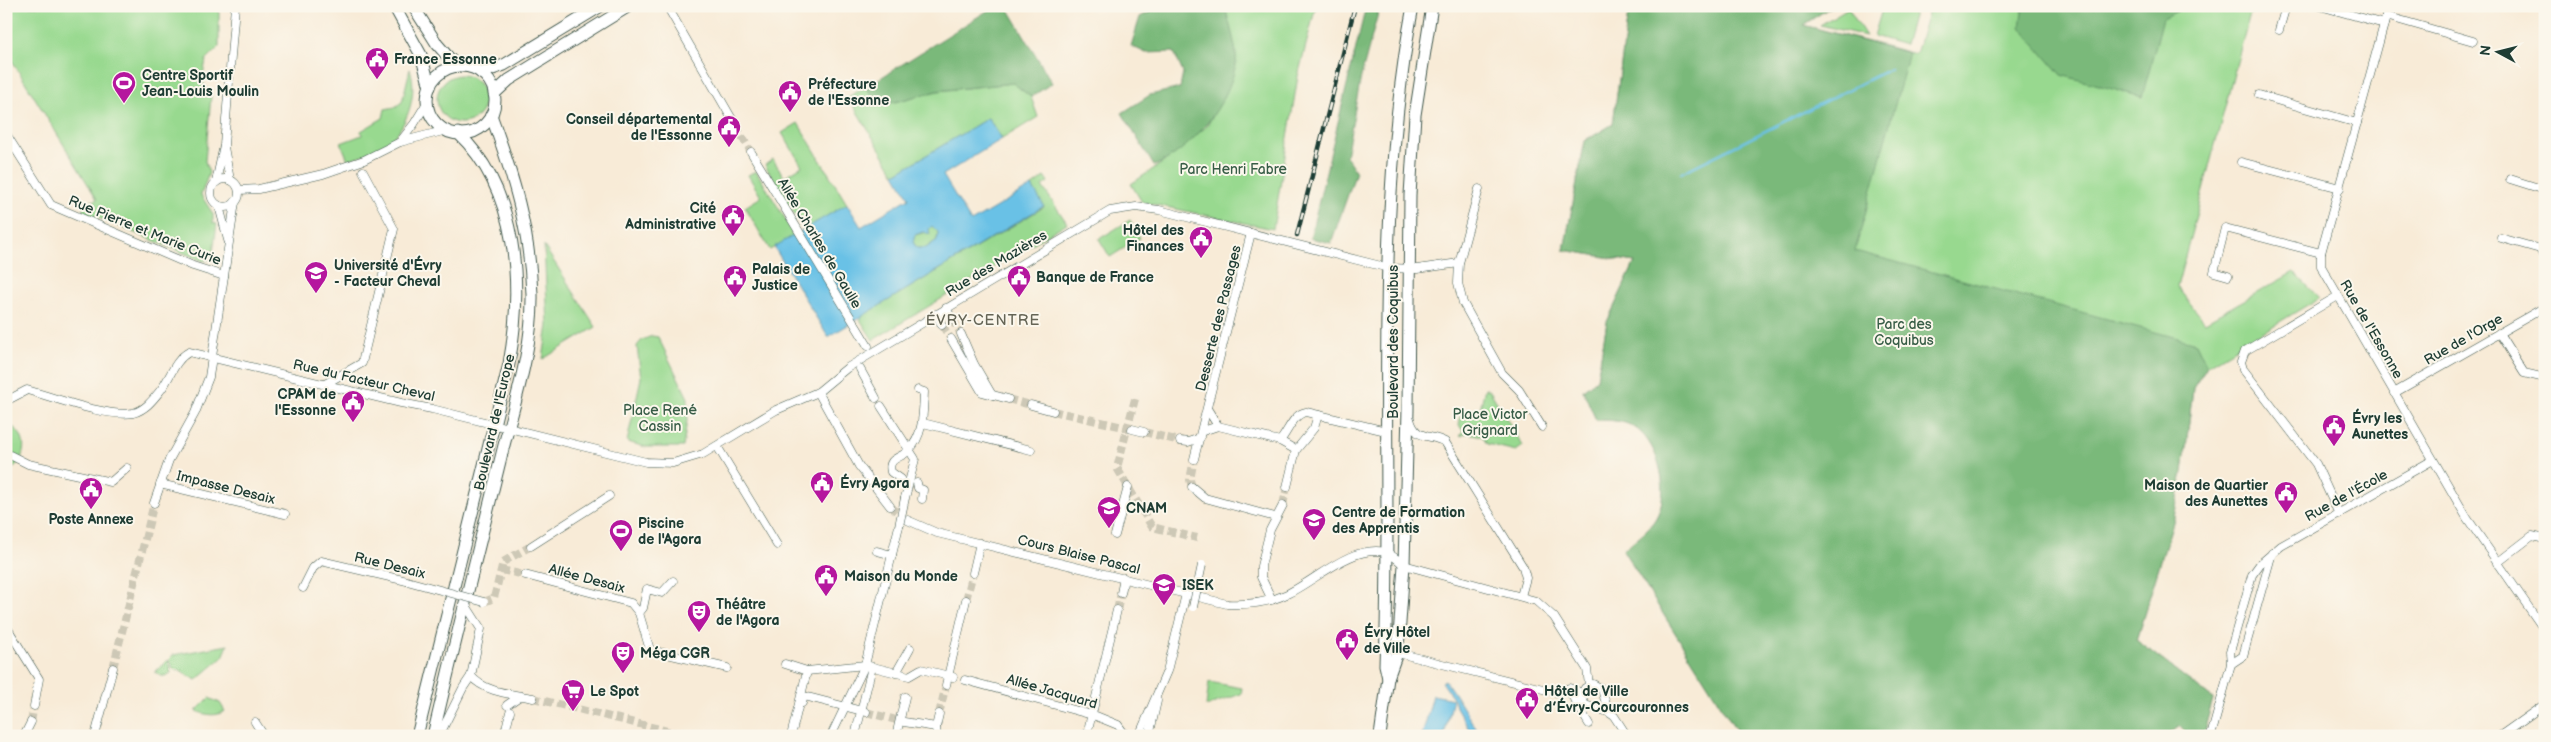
<svg xmlns="http://www.w3.org/2000/svg" width="2551" height="742" viewBox="0 0 2551 742" font-family="'Balsamiq Sans',sans-serif">
	<style>
		.green { fill: #98d98f; stroke: #5c8b62 }
		.forest { fill: #7ab97a; stroke: #4c7b57 }
		.water { fill: #69c1e6; stroke: #447f8d; fill-rule: evenodd }
		.lines { fill: none; stroke-linecap: round; stroke-linejoin: round }
		.stream { stroke: #69c1e6; stroke-width: 2.5 }
		.street-tunnel { stroke: #cdc8b6; stroke-width: 8; stroke-dasharray: 8 4; stroke-linecap: butt }
		.street-casing { stroke: #40574c; stroke-width: 9 }
		.secondary-casing { stroke: #40574c; stroke-width: 13 }
		.street { stroke: #fff; stroke-width: 8 }
		.secondary { stroke: #fff; stroke-width: 11 }
		.rail-casing { stroke: #1f3d34; stroke-width: 4.5 }
		.rail { stroke: #fbf7ec; stroke-width: 2.5; stroke-dasharray: 8; stroke-linecap: butt }
		.street-bridge-casing { stroke: #40574c; stroke-width: 9; stroke-linecap: butt }
		.street-bridge { stroke: #fff; stroke-width: 8 }
		.labels { text-anchor: middle; stroke-width: 4; stroke-linejoin: round; paint-order: stroke }
		.poi-label { font-size: 14px; font-weight: bold; fill: #1f3d34; stroke: #fbf7ec; text-anchor: start }
		.park-label { font-size: 14px; fill: #375c46; stroke: #fbf7ec }
		.street-label { font-size: 14px; fill: #1f3d34; stroke: #fbf7ec }
		.neighbourhood-label { font-size: 15px; letter-spacing: 1px; fill: #656556; stroke: #fbf7ec }
	</style>
	<rect width="100%" height="100%" fill="#fbf7ec"/>
	<filter id="ink" filterUnits="userSpaceOnUse"><feTurbulence type="fractalNoise" baseFrequency=".02" numOctaves="2"/><feDisplacementMap in="SourceGraphic" scale="10" xChannelSelector="R" yChannelSelector="G"/><feConvolveMatrix kernelMatrix="1 2 1 2 8 2 1 2 1" color-interpolation-filters="sRGB"/></filter>
	<filter id="wash" filterUnits="userSpaceOnUse"><feTurbulence type="fractalNoise" baseFrequency=".0096" numOctaves="4" result="noise"/><feDisplacementMap in="SourceGraphic" scale="20" xChannelSelector="R" yChannelSelector="G"/><feGaussianBlur stdDeviation="1.12" result="paint"/><feColorMatrix in="noise" values="0 0 0 0 0 0 0 0 0 0 0 0 0 0 0 0 0 1.4 0 .05"/><feComposite in="paint" operator="in"/></filter>
	<g filter="url(#wash)">
		<rect width="100%" height="100%" fill="#f8ebd7"/>
		<g class="green">
			<path d="M6,6H219V47L206,60L202,81L211,96L205,161L209,173L201,195L213,214V223L217,224L212,259L203,261L82,211L85,204L97,199L6,51Z"/>
			<path d="M1225,6H1316L1298,76L1273,229L1142,202L1131,184L1165,161L1207,126L1227,89L1236,62Z"/>
			<path d="M1629,6H1832L1803,25L1916,54L1930,6H2252L2177,287L2205,322L2294,272L2319,298L2207,366L2193,388L2183,472L2173,522L2136,640L2213,699L2204,731L2190,736L2180,726L2166,736H1740L1623,550C1635,539 1652,528 1658,514C1670,488 1658,442 1634,427C1623,420 1608,420 1596,420L1583,390L1597,379L1607,322L1635,262L1564,250L1585,141L1613,124Z"/>
			<path d="M1883,6H1916L1905,45L1874,36Z"/>
			<path d="M1848,8L1866,36L1820,25Z"/>
			<path d="M410,69C419,95 406,133 381,148C371,153 358,156 348,160L341,143L362,135L361,131L383,118L385,109L395,107L402,102Z"/>
			<circle cx="461" cy="99" r="24"/>
			<path d="M1013,83L1031,97L1038,117L1002,139L988,118L895,174L848,97L866,87L876,101L887,104L937,91Z"/>
			<path d="M798,123L847,204L804,230L765,165L773,159L784,177L802,166L782,133Z"/>
			<path d="M756,171L795,235L770,250L745,207L761,197L748,175Z"/>
			<path d="M1045,177L1048,182L1042,186L1067,223L873,340L859,318L1044,207L1032,186Z"/>
			<path d="M1130,220L1140,238L1110,257L1099,239Z"/>
			<path d="M932,226L938,232L937,240L926,248H917L913,242L915,235L926,232Z"/>
			<path d="M544,246L596,327L543,359L548,325Z"/>
			<path d="M652,336L658,337L688,398V414L683,447H646L627,442L641,378L637,346L642,340Z"/>
			<path d="M1485,388L1490,391L1523,446L1516,451L1487,444L1482,436L1467,433L1461,436L1460,434L1463,431L1459,425L1461,413L1464,419L1480,409Z"/>
			<path d="M6,424C31,432 28,463 6,472Z"/>
			<path d="M228,645L223,657L196,680L181,671L173,669L169,659L173,655Z"/>
			<path d="M168,660L171,672L167,676H161L155,672Z"/>
			<path d="M1209,682L1242,688L1241,694L1206,706Z"/>
			<path d="M209,698L220,703L225,711C216,717 206,715 196,711Z"/>
		</g>
		<g class="forest">
			<path d="M995,6H1007L1052,83L1031,97L1013,83L937,91L887,104L876,101L866,87Z"/>
			<path d="M1162,6H1225C1228,21 1238,49 1236,63C1229,104 1192,150 1154,166L1122,113L1150,95L1180,88L1183,73L1174,52L1146,53L1131,46L1140,17Z"/>
			<path d="M1366,6H1380L1361,77L1346,156L1356,172L1331,243L1310,238Z"/>
			<path d="M1629,6H1832L1803,25L1909,53L1855,251L2196,343L2207,366L2193,388L2183,472L2173,522L2136,640L2213,699L2204,731L2190,736L2180,726L2166,736H1740L1623,550C1635,540 1652,528 1658,514C1670,487 1658,442 1634,427C1623,420 1608,420 1596,420L1583,390L1597,379L1607,322L1635,262L1564,250L1585,141L1613,124Z"/>
			<path d="M2023,6H2188L2163,18L2142,97L2061,75L2020,27Z"/>
		</g>
		<g class="water">
			<path d="M988,118L1002,139L943,175L971,222L1032,186L1044,206L828,337L774,247L847,204L861,227L909,198L895,174ZM932,226L938,232L937,240L926,248H917L913,242L915,235L923,232L930,234L929,229Z"/>
			<path d="M1445,680C1458,698 1468,717 1481,736H1475L1470,731L1456,707L1454,699L1442,682Z"/>
			<path d="M1433,695L1453,699L1444,736H1422Z"/>
		</g>
		<g class="lines">
			<path class="stream" d="M1681,173L1890,69"/>
		</g>
	</g>
	<g filter="url(#ink)">
		<g class="lines">
			<g class="street-tunnel">
				<path d="M736,126L751,152"/>
				<path d="M952,319L961,334"/>
				<path d="M942,325L951,339"/>
				<path d="M1008,399L1031,405"/>
				<path d="M1135,399L1117,468L1152,527L1197,538"/>
				<path d="M1053,411L1132,429"/>
				<path d="M1144,432L1180,441"/>
				<path d="M1192,487L1190,480L1194,459"/>
				<path d="M1283,505L1287,487"/>
				<path d="M890,506L905,519"/>
				<path d="M501,570L525,575"/>
				<path d="M966,600L973,573"/>
				<path d="M484,602L494,598L503,562L531,546"/>
				<path d="M1117,610L1121,593"/>
				<path d="M113,668L154,503"/>
				<path d="M533,698L688,736"/>
				<path d="M866,712L904,722"/>
				<path d="M939,714L946,685"/>
				<path d="M31,722L34,706"/>
			</g>
			<g class="street-casing">
				<g id="street">
					<path d="M667,6L736,126"/>
					<path d="M2320,6L2384,24"/>
					<path d="M2389,6L2321,253V266L2467,518L2545,631"/>
					<path d="M2386,16L2473,41"/>
					<path d="M2279,30L2286,6"/>
					<path d="M2259,95L2357,123"/>
					<path d="M6,134L51,205L193,266L224,276"/>
					<path d="M400,142L414,124L428,101"/>
					<path d="M224,147L230,180"/>
					<path d="M751,152L868,346"/>
					<path d="M2241,162L2340,188"/>
					<circle cx="225" cy="193" r="14"/>
					<path d="M2510,179L2545,190"/>
					<path d="M216,182L224,145L235,6"/>
					<path d="M1479,189L1459,263L1458,283L1463,303L1502,373L1519,390L1542,427"/>
					<path d="M239,190L259,189L323,174L364,160L400,142L447,130"/>
					<path d="M219,206L228,240"/>
					<path d="M2501,238L2540,249L2545,259"/>
					<path d="M2228,276L2214,272L2225,228L2321,253"/>
					<path d="M2338,296L2245,351L2241,362L2243,369L2316,464L2339,514"/>
					<path d="M946,308L952,319"/>
					<path d="M936,314L942,325"/>
					<path d="M2499,333L2524,373L2545,378"/>
					<path d="M961,334L974,364L992,395"/>
					<path d="M951,339L982,392L1008,399"/>
					<path d="M860,369L876,398"/>
					<path d="M325,384L362,363L394,229L363,171"/>
					<path d="M818,392L859,466L890,506"/>
					<path d="M2394,393L2545,307"/>
					<path d="M6,401L27,390C53,397 108,418 133,413C145,410 152,401 160,391C170,379 174,360 189,352L401,403L432,409L646,462L673,463L703,454L776,410L818,392L847,368L1110,211L1136,207L1159,210L1389,268L1417,269L1459,263"/>
					<path d="M1031,405L1053,411"/>
					<path d="M881,406L915,459L905,498"/>
					<path d="M1208,410L1218,426"/>
					<path d="M1410,419C1416,441 1429,433 1445,442L1523,567L1526,578L1521,596"/>
					<path d="M923,423L1031,450"/>
					<path d="M1132,429L1144,432"/>
					<path d="M1203,431L1218,426L1280,441L1296,450"/>
					<path d="M1180,441L1188,442L1200,438"/>
					<path d="M1280,441C1288,432 1293,414 1306,412L1386,431"/>
					<path d="M717,446L777,545"/>
					<path d="M6,453L28,464L111,482L127,468"/>
					<path d="M1194,459L1251,233"/>
					<path d="M901,479L891,472C887,457 901,459 909,450C924,435 923,412 924,392L918,390"/>
					<path d="M917,483L918,488L923,490L922,499"/>
					<path d="M160,484L285,514"/>
					<path d="M1192,487L1205,498L1275,517"/>
					<path d="M1287,487L1296,450L1314,428L1318,415"/>
					<path d="M154,503L169,460L195,413L209,377L235,202"/>
					<path d="M905,519L937,533L1227,604C1249,605 1268,603 1287,594C1317,580 1350,545 1385,552C1392,554 1399,561 1404,565L1536,601L1554,617L1587,669L1589,685"/>
					<path d="M1115,535L1128,487"/>
					<path d="M531,546L609,496"/>
					<path d="M877,551L892,555"/>
					<path d="M2497,563L2532,536L2545,539"/>
					<path d="M973,573L980,543"/>
					<path d="M525,575L631,603L639,613L650,650L727,668"/>
					<path d="M303,588L313,568L321,561L407,581"/>
					<path d="M1121,593L1124,578"/>
					<path d="M1272,600L1261,577V566L1270,530L1283,505"/>
					<path d="M465,604L481,629L471,676C485,693 513,694 533,698"/>
					<path d="M639,613L643,608L647,589L662,593L673,581"/>
					<path d="M6,626L39,679L34,706"/>
					<path d="M1402,654L1559,693L1569,688L1582,693"/>
					<path d="M785,664L807,671L791,736"/>
					<path d="M2231,664L2243,656L2272,553"/>
					<path d="M866,666L865,665L899,526"/>
					<path d="M869,666L909,676L921,669L953,677"/>
					<path d="M807,671L865,665"/>
					<path d="M896,673L910,648"/>
					<path d="M965,680L1096,716L1118,725L1126,736"/>
					<path d="M946,685L966,600"/>
					<path d="M1568,689L1589,724"/>
					<path d="M802,703L804,696L866,712"/>
					<path d="M507,705L520,696"/>
					<path d="M1608,712L1602,689L1593,684L1585,688L1581,696L1585,705L1608,712L1614,716L1627,736"/>
					<path d="M255,722L264,736"/>
					<path d="M904,722L936,727"/>
					<path d="M1089,726L1117,610"/>
					<path d="M24,736L31,722"/>
					<path d="M95,736L113,668"/>
					<path d="M439,736L463,688L471,676"/>
					<path d="M504,736L510,712"/>
					<path d="M831,736L865,665"/>
					<path d="M855,736L872,667"/>
					<path d="M899,736L897,732L905,697"/>
					<path d="M937,736L936,727L939,714"/>
					<path d="M1087,736V733"/>
					<path d="M1139,736L1167,671L1186,594"/>
					<path d="M1149,736L1157,701"/>
					<path d="M2211,736L2231,664L2230,652L2252,575L2260,564L2281,546L2433,460"/>
					<path d="M2500,736L2545,704"/>
				</g>
			</g>
			<g class="secondary-casing">
				<g id="secondary">
					<path d="M394,6L421,55L430,87"/>
					<path d="M413,6L437,44L456,66"/>
					<circle cx="461" cy="100" r="34"/>
					<path d="M481,73L504,65L601,6"/>
					<path d="M494,94L509,80L629,6"/>
					<path d="M1388,678L1385,665C1393,446 1372,223 1413,6"/>
					<path d="M417,736L509,364C523,287 519,191 458,133"/>
					<path d="M433,736C455,641 479,547 502,453C515,401 533,348 532,294C530,230 513,175 491,115"/>
					<path d="M1380,736L1388,678L1397,653L1399,637L1404,565L1408,410L1410,195L1415,115L1432,6"/>
				</g>
			</g>
			<use href="#street" class="street"/>
			<use href="#secondary" class="secondary"/>
			<g class="rail-casing">
				<path id="rail" d="M1297,235L1355,6"/>
			</g>
			<use href="#rail" class="rail"/>
			<g class="street-bridge-casing">
				<g id="street-bridge">
					<path d="M899,526L905,498"/>
					<path d="M407,581L484,602"/>
					<path d="M1193,607L1202,565"/>
				</g>
			</g>
			<use href="#street-bridge" class="street-bridge"/>
		</g>
	</g>
	<defs>
		<g id="civic-pin" transform="scale(1.25)"><path d="M0 17L-7.5 6A9.5 9.5 0 1 1 7.5 6Z" fill="#b5179e" stroke="#fbf7ec"/><path d="M-.6-6.5H3V-4.5H.6V-3L4-1V1h2V6H-6V1h2V-1L-.6-3ZM-1.2 2.5V6h2.4V2.5Z" fill="#fff"/></g>
		<g id="stadium-pin" transform="scale(1.25)"><path d="M0 17L-7.5 6A9.5 9.5 0 1 1 7.5 6Z" fill="#b5179e" stroke="#fbf7ec"/><path d="M0-5a6.5 5 0 1 0 0 10a6.5 5 0 1 0 0-10ZM-3.5-1.8h7v3.6h-7Z" fill="#fff"/></g>
		<g id="university-pin" transform="scale(1.25)"><path d="M0 17L-7.5 6A9.5 9.5 0 1 1 7.5 6Z" fill="#b5179e" stroke="#fbf7ec"/><path d="M0-5L7-2L0 1L-7-2ZM-4 1L0 2.5L4 1V4Q0 6-4 4Z" fill="#fff"/></g>
		<g id="theatre-pin" transform="scale(1.25)"><path d="M0 17L-7.5 6A9.5 9.5 0 1 1 7.5 6Z" fill="#b5179e" stroke="#fbf7ec"/><path d="M-5-5.5Q0-4 5-5.5V0Q5 5 0 6Q-5 5-5 0ZM-3.3-2.5H-1v1.5H-3.3ZM1-2.5H3.3v1.5H1ZM-2.8 1Q0 5.5 2.8 1Z" fill="#fff"/></g>
		<g id="supermarket-pin" transform="scale(1.25)"><path d="M0 17L-7.5 6A9.5 9.5 0 1 1 7.5 6Z" fill="#b5179e" stroke="#fbf7ec"/><path d="M-6-5.5h2.5l.6 2H6L4.5 2H-2.5L-4.4-4H-6ZM-1.5 3.2a1.3 1.3 0 1 0 .1 0ZM3 3.2a1.3 1.3 0 1 0 .1 0Z" fill="#fff"/></g>
	</defs>
	<g fill-rule="evenodd">
		<use href="#civic-pin" x="377" y="59"/>
		<use href="#stadium-pin" x="124" y="83"/>
		<use href="#civic-pin" x="790" y="92"/>
		<use href="#civic-pin" x="729" y="127"/>
		<use href="#civic-pin" x="733" y="216"/>
		<use href="#civic-pin" x="1201" y="238"/>
		<use href="#university-pin" x="316" y="273"/>
		<use href="#civic-pin" x="735" y="277"/>
		<use href="#civic-pin" x="1019" y="277"/>
		<use href="#civic-pin" x="353" y="402"/>
		<use href="#civic-pin" x="2334" y="426"/>
		<use href="#civic-pin" x="822" y="483"/>
		<use href="#civic-pin" x="91" y="489"/>
		<use href="#civic-pin" x="2286" y="493"/>
		<use href="#university-pin" x="1109" y="508"/>
		<use href="#university-pin" x="1314" y="520"/>
		<use href="#stadium-pin" x="621" y="531"/>
		<use href="#civic-pin" x="826" y="576"/>
		<use href="#university-pin" x="1164" y="585"/>
		<use href="#theatre-pin" x="699" y="612"/>
		<use href="#civic-pin" x="1347" y="640"/>
		<use href="#theatre-pin" x="623" y="653"/>
		<use href="#supermarket-pin" x="573" y="691"/>
		<use href="#civic-pin" x="1527" y="699"/>
	</g>
	<g class="labels">
		<g class="poi-label">
			<text x="394" y="64">France Essonne</text>
			<text x="142" y="80">Centre Sportif<tspan x="142" dy="16">Jean-Louis Moulin</tspan></text>
			<text x="808" y="89">Préfecture<tspan x="808" dy="16">de l'Essonne</tspan></text>
			<text x="712" y="124" text-anchor="end">Conseil départemental<tspan x="712" dy="16">de l'Essonne</tspan></text>
			<text x="716" y="213" text-anchor="end">Cité<tspan x="716" dy="16">Administrative</tspan></text>
			<text x="1184" y="235" text-anchor="end">Hôtel des<tspan x="1184" dy="16">Finances</tspan></text>
			<text x="334" y="270">Université d'Évry<tspan x="334" dy="16">- Facteur Cheval</tspan></text>
			<text x="752" y="274">Palais de<tspan x="752" dy="16">Justice</tspan></text>
			<text x="1036" y="282">Banque de France</text>
			<text x="336" y="399" text-anchor="end">CPAM de<tspan x="336" dy="16">l'Essonne</tspan></text>
			<text x="2352" y="423">Évry les<tspan x="2352" dy="16">Aunettes</tspan></text>
			<text x="840" y="488">Évry Agora</text>
			<text x="2268" y="490" text-anchor="end">Maison de Quartier<tspan x="2268" dy="16">des Aunettes</tspan></text>
			<text x="1126" y="513">CNAM</text>
			<text x="1332" y="517">Centre de Formation<tspan x="1332" dy="16">des Apprentis</tspan></text>
			<text x="91" y="524" text-anchor="middle">Poste Annexe</text>
			<text x="638" y="528">Piscine<tspan x="638" dy="16">de l'Agora</tspan></text>
			<text x="844" y="581">Maison du Monde</text>
			<text x="1182" y="590">ISEK</text>
			<text x="716" y="609">Théâtre<tspan x="716" dy="16">de l'Agora</tspan></text>
			<text x="1364" y="637">Évry Hôtel<tspan x="1364" dy="16">de Ville</tspan></text>
			<text x="640" y="658">Méga CGR</text>
			<text x="590" y="696">Le Spot</text>
			<text x="1544" y="696">Hôtel de Ville<tspan x="1544" dy="16">d’Évry-Courcouronnes</tspan></text>
		</g>
		<g class="park-label">
			<text x="1233" y="174">Parc Henri Fabre</text>
			<text x="1904" y="329">Parc des<tspan x="1904" dy="16">Coquibus</tspan></text>
			<text x="660" y="415">Place René<tspan x="660" dy="16">Cassin</tspan></text>
			<text x="1490" y="419">Place Victor<tspan x="1490" dy="16">Grignard</tspan></text>
		</g>
		<g class="street-label">
			<text transform="translate(145 230) rotate(22)" y="5">Rue Pierre et Marie Curie</text>
			<text transform="translate(820 243) rotate(59)" y="5">Allée Charles de Gaulle</text>
			<text transform="translate(996 263) rotate(-31)" y="5">Rue des Mazières</text>
			<text transform="translate(1218 318) rotate(-76)" y="5">Desserte des Passages</text>
			<text transform="translate(2372 329) rotate(60)" y="5">Rue de l'Essonne</text>
			<text transform="translate(2463 339) rotate(-30)" y="5">Rue de l'Orge</text>
			<text transform="translate(1393 342) rotate(-90)" y="5">Boulevard des Coquibus</text>
			<text transform="translate(364 380) rotate(13)" y="5">Rue du Facteur Cheval</text>
			<text transform="translate(494 422) rotate(-77)" y="5">Boulevard de l'Europe</text>
			<text transform="translate(226 487) rotate(14)" y="5">Impasse Desaix</text>
			<text transform="translate(2346 495) rotate(-29)" y="5">Rue de l'École</text>
			<text transform="translate(1079 554) rotate(14)" y="5">Cours Blaise Pascal</text>
			<text transform="translate(390 565) rotate(14)" y="5">Rue Desaix</text>
			<text transform="translate(587 578) rotate(15)" y="5">Allée Desaix</text>
			<text transform="translate(1052 691) rotate(16)" y="5">Allée Jacquard</text>
		</g>
		<g class="neighbourhood-label">
			<text x="983" y="325">ÉVRY-CENTRE</text>
		</g>
	</g>
	<rect width="2551" height="742" fill="none" stroke="#fbf7ec" stroke-width="25"/>
	<g transform="translate(2498 52) rotate(277)" stroke="#fbf7ec" stroke-width="4" paint-order="stroke">
	<path d="M0-4L9 19L0 12L-9 19Z" fill="#1f3d34"/>
	<text y="-8" font-size="14" font-weight="bold" text-anchor="middle" fill="#1f3d34">N</text>
	</g>
</svg>
